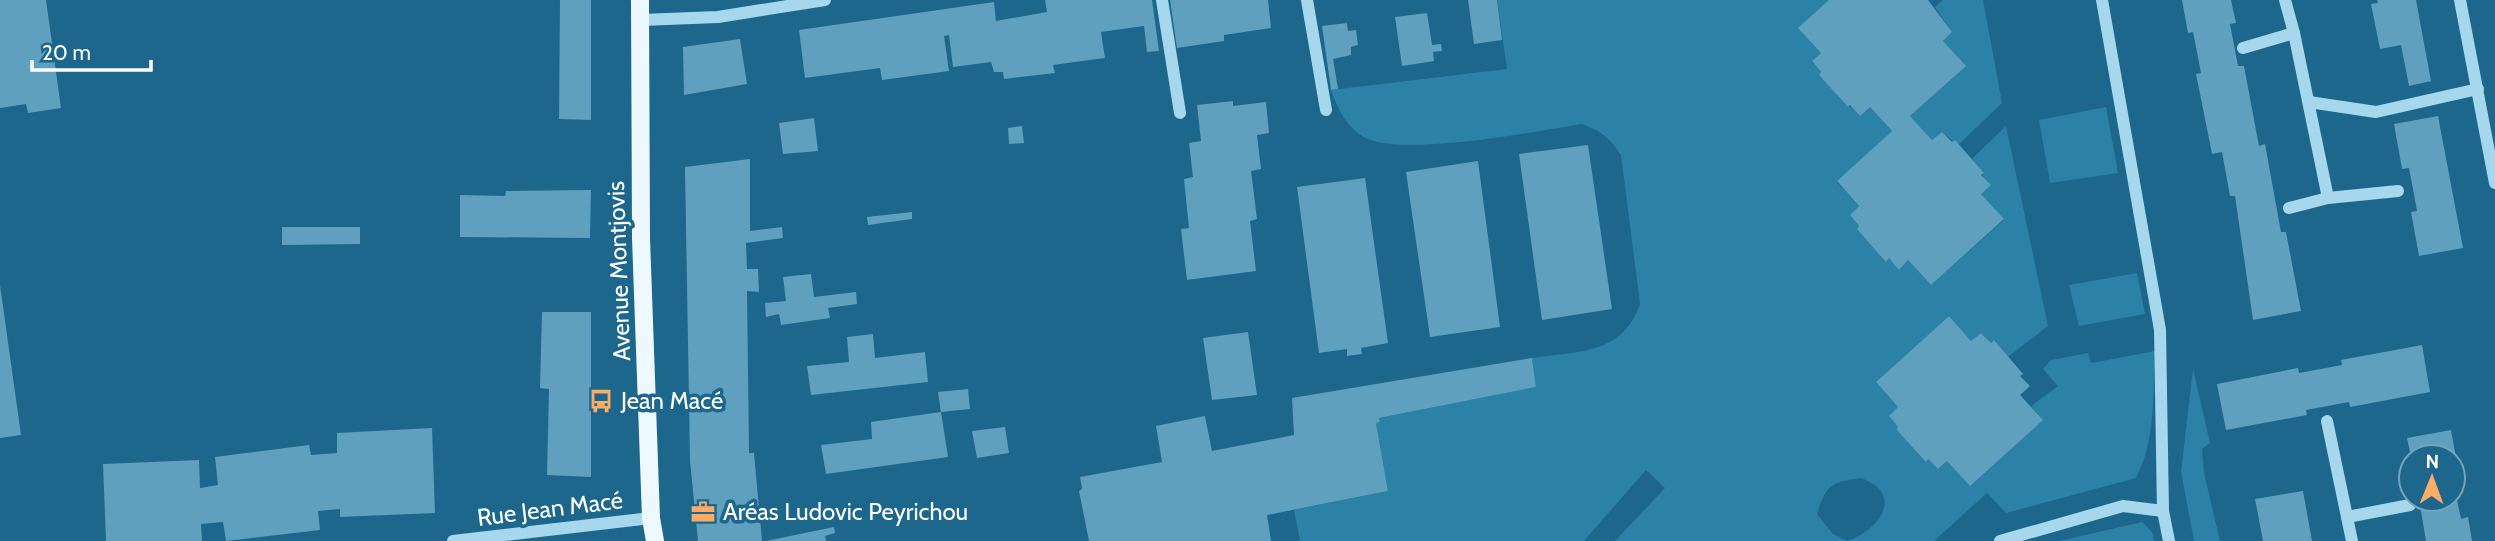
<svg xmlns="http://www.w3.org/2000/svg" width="2495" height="541" viewBox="0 0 2495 541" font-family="Cabin,sans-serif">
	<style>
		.green { fill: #2c81a7; fill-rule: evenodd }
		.building { fill: #5ea0be }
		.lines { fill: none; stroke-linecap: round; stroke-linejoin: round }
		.minor { stroke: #a7d7ed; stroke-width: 12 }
		.major { stroke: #edf8ff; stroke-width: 18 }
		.labels { text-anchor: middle; stroke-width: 7; stroke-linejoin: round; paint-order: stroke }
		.street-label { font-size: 24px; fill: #fff; stroke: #1c678b }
		.poi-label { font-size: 24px; fill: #fff; stroke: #1c678b; text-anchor: start }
	</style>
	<rect width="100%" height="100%" fill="#1c678b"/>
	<g class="green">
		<path d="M1497,0H1829L1821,53L1812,62L1821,72L1819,75L1848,107H1870L1892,131L1837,182L1859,206L1850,215L1886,261L1889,258L1899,269L1908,260L1931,285L2004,220L1981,194L1983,173L1972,159L2006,126L2048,326L2008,357L1994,340L1991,343L1981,333L1971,341L1949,316L1876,382L1898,407L1889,416L1898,427L1896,429L1938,469L1947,461L2042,419L2031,406L2058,386L2043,369L2051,360L2088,353L2091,363L2155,351C2153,393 2156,440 2136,478L2006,513L1987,493L1934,541H1615L1665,488L1646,470L1584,541H1300L1294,510L1388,491L1376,423L1380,422L1379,418L1536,387L1532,358C1579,351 1622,355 1640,304L1621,155C1610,138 1601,131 1582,124C1538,131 1399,158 1364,137C1346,127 1338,109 1331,90L1507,69ZM1861,478C1905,494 1880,530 1847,541L1833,534L1817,514C1826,485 1831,482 1861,478Z"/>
		<path d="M1943,0H1983L2002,103L1958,145L1942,132L1932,140L1910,116L1965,66L1943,41L1952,32L1935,7Z"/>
		<path d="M2106,107L2118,173L2050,183L2039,120Z"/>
		<path d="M2137,273L2145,314L2079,326L2069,285Z"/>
		<path d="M2193,369L2210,443L2202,449L2204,473L2220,541H2194L2181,472Z"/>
		<path d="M2142,522L2152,532L2154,541H2059Z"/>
	</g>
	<g class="building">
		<path d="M0,0H46L61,108L28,113L26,104L0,108Z"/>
		<path d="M560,0H591V120L559,119Z"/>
		<path d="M1045,0H1152L1159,51L1147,52L1144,26L1101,32L1105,58L1053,65L1055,73L1004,79L1003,72H994L991,62L953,67L949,35L944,36L949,71L882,80L880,68L805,78L799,30L994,2L996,21L1047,12Z"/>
		<path d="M1170,0H1268L1271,28L1224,35V41L1177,48Z"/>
		<path d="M1468,0H1497L1502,40L1474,44Z"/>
		<path d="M1829,0H1928L1952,32L1943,41L1966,66L1910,116L1932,140L1942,132L1952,142L1955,140L1984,173L1981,175L1991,185L1981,194L2004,219L1931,285L1908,260L1899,270L1889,258L1886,262L1857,229L1859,226L1850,215L1859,206L1837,181L1892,131L1870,107L1860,116L1850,105L1848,107L1819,75L1821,72L1812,61L1821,53L1798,28Z"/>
		<path d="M2182,0H2231L2236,23L2230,24L2238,66H2244L2259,146L2265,144L2281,232H2286L2301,311L2253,320L2235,196H2230L2222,152L2212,154L2196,74L2201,73L2197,52L2193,32L2188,33Z"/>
		<path d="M2377,0H2416L2431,81L2409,86L2401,45L2380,49L2371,4L2378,3Z"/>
		<path d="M1427,13L1432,45L1441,44L1442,51L1433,52L1434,61L1402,66L1395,17Z"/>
		<path d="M1347,23L1348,31L1356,30L1358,45L1351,47V55L1333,59L1338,89L1331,90L1322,26Z"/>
		<path d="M740,39L747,84L684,95L683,47Z"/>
		<path d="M1233,101V106L1266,102L1269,133L1257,135L1261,169L1251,171L1257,219L1250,221L1256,271L1187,280L1181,229L1189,228L1184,179L1193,177L1189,143L1201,141L1197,105Z"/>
		<path d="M2438,116L2463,248L2419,256L2411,212L2417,211L2413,189L2409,168L2402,169L2394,124Z"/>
		<path d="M814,118L818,151L783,154L779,123Z"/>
		<path d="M1022,126L1024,143L1009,144L1008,128Z"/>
		<path d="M1588,145L1612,309L1542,320L1519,154Z"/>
		<path d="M750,159V231L782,227L783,238L746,243L747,269H758L759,292L747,291L749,453H754L762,541H698L690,461L685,167Z"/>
		<path d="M1478,161L1500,327L1430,337L1406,172Z"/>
		<path d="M1365,178L1388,343L1361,348L1362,354L1347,356V349L1319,353L1297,187Z"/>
		<path d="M591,190L590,238L460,237V195L505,196L506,191Z"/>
		<path d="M912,212V219L868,225L867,217Z"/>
		<path d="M282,227H360V244L282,245Z"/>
		<path d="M811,274L814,297L856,292L857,304L828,308L830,318L781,325L779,314L766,317L765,303L786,301L783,277Z"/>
		<path d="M0,285L21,435L0,438Z"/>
		<path d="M542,312H591V477L547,475L549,389L540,388Z"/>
		<path d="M1949,316L1971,341L1981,333L1991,343L1994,340L2023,374L2020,376L2030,386L2020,395L2043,420L1970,486L1947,461L1938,469L1928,459L1926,462L1896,429L1898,427L1889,416L1898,407L1876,382Z"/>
		<path d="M1248,332L1257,395L1212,400L1203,338Z"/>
		<path d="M873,334L875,358L925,352L928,382L811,395L807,366L849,362L847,337Z"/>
		<path d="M2422,345L2430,392L2350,407L2349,402L2306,410L2307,415L2226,430L2217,384L2298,368L2299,373L2342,365L2341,360Z"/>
		<path d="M1532,358L1536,387L1379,418L1380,422L1376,423L1388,491L1267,515L1271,541H1089L1079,491L1082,489L1080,477L1162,462L1156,426L1205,416L1212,451L1294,435L1292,398Z"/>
		<path d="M968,389L970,409L941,412L948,457L826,474L821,445L872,439L871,422L941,412L938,392Z"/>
		<path d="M1005,427L1009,453L977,458L972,431Z"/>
		<path d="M432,428L435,513L340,517V509L318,511L320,530L226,541L223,522L201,524L202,541H106L103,464L199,460L200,488L218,485L215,457L309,445L311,455L337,453V433Z"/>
		<path d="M2451,430L2459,474L2453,476V457H2411L2407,438Z"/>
		<path d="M2453,481L2461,519L2468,517L2472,541H2426L2419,499H2453Z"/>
		<path d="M2303,491L2312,541H2263L2255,499Z"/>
		<path d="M834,527L835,533L825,536L826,541H766Z"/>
	</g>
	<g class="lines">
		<g class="minor">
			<path d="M1162,0L1180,113"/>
			<path d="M1307,0L1326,110"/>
			<path d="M2102,0L2160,330L2163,511L2169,541"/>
			<path d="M2285,0L2294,33L2328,198L2398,191"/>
			<path d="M2460,0L2495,183"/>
			<path d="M641,20L718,17L825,0"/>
			<path d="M2243,48L2294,33"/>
			<path d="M2309,102L2376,112L2478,89"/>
			<path d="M2289,208L2328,198"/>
			<path d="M2327,421L2352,541"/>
			<path d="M2347,517L2410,505"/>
			<path d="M453,541L651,518"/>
			<path d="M2000,541L2123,506L2163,511"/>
		</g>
		<path class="major" d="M640,0L641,238L651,518L655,541"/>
	</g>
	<defs>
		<g id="bus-bare" transform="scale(1.89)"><path d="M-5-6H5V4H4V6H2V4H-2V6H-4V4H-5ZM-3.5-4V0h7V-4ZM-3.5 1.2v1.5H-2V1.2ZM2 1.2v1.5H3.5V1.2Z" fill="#fdac65" stroke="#1c678b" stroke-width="2.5" paint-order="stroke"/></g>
		<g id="office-bare" transform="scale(1.89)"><path d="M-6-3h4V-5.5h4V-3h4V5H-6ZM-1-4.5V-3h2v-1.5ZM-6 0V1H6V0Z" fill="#fdac65" stroke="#1c678b" stroke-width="2.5" paint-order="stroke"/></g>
	</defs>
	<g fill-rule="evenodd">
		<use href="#bus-bare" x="601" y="401"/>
		<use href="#office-bare" x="703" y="512"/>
	</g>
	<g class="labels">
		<g class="street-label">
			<text transform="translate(619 271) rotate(-92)" y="8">Avenue Montjovis</text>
			<text transform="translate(550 509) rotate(-7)" y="8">Rue Jean Macé</text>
		</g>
		<g class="poi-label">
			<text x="621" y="409">Jean Macé</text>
			<text x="723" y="520">Aréas Ludovic Peyrichou</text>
		</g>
	</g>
	<g transform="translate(2432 478) rotate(1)"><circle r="33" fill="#1c678b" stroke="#77a4b9" stroke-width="2"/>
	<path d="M0-5L12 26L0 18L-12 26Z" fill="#fdac65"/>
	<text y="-10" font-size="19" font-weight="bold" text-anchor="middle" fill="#ffffff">N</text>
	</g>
	<path d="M32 60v10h119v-10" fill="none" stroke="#ffffff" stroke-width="3.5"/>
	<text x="42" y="60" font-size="21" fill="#ffffff" stroke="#1c678b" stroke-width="5" paint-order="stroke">20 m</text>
</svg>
